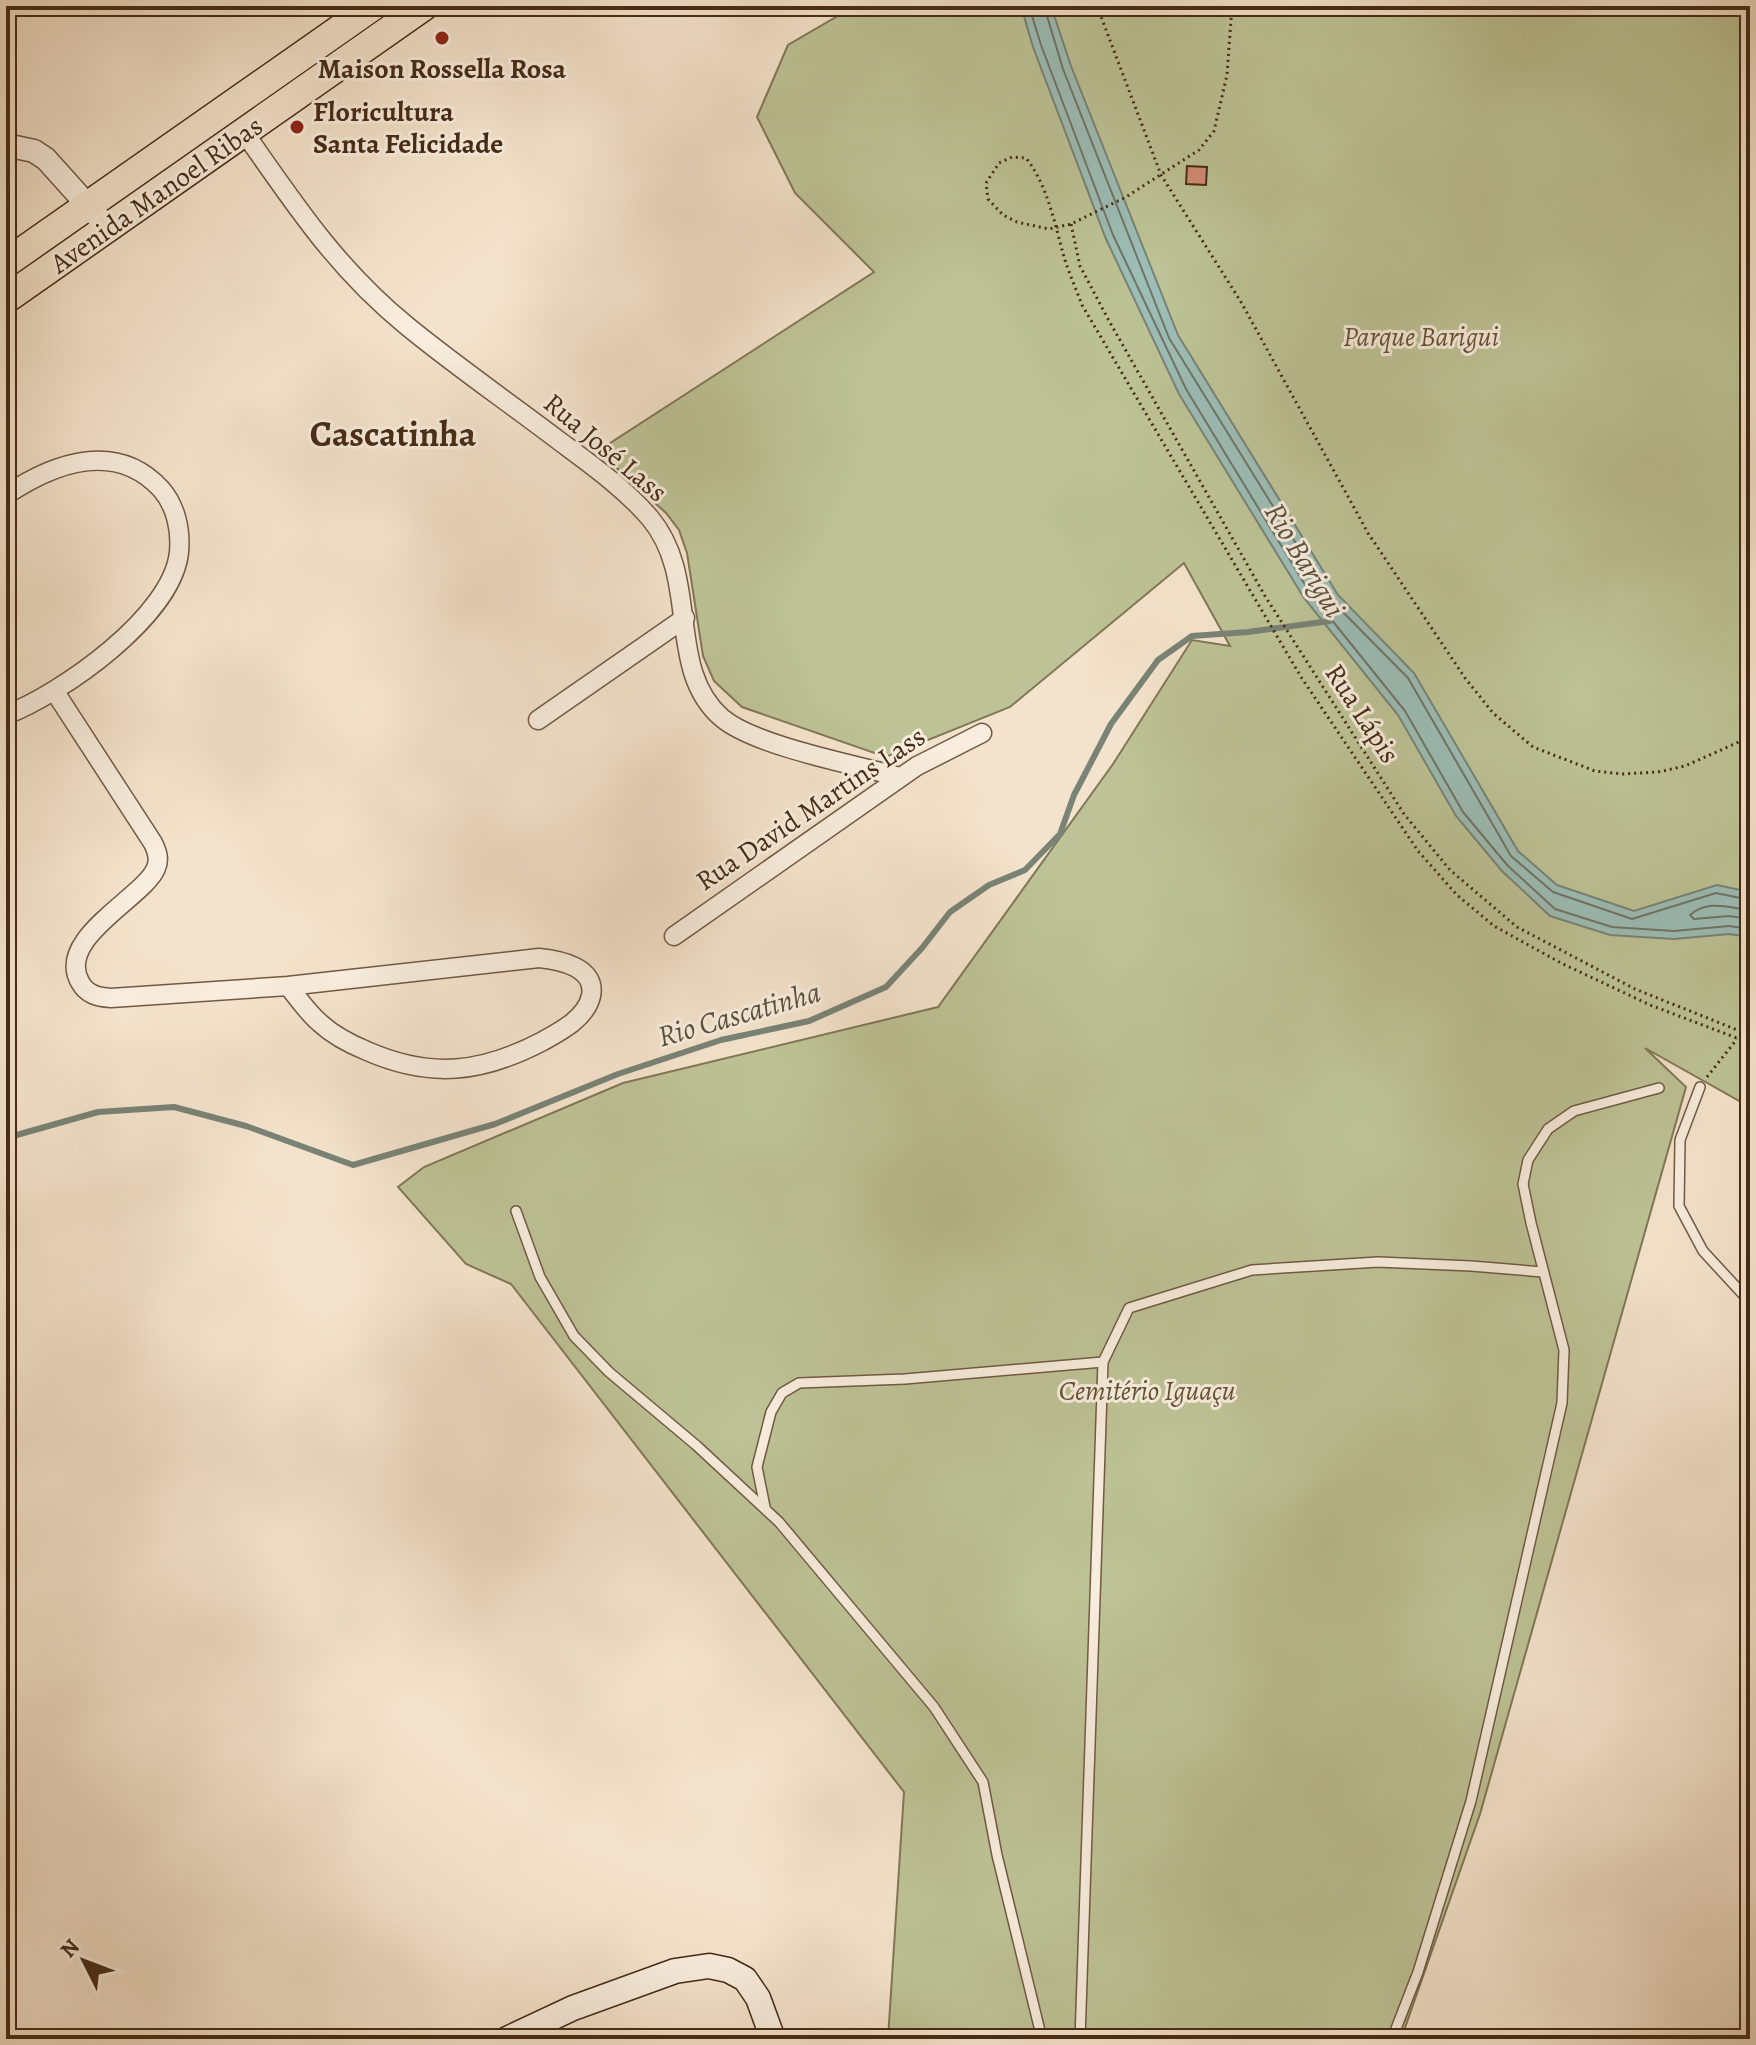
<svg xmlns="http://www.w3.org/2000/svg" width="1756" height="2045" viewBox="0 0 1756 2045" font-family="Alegreya,serif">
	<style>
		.green { fill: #bdc396; stroke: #817756; stroke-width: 2 }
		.water { fill: #9cbeb7; stroke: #798376; stroke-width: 2 }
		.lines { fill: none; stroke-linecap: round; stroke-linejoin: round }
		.shore { stroke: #707466; stroke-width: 2 }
		.stream { stroke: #798376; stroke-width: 6 }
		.building { fill: #d38c76; stroke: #452b15; stroke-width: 2 }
		.service-casing { stroke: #715943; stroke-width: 12 }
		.minor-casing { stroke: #715943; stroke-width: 21 }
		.tertiary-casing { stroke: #715943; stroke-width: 25 }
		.secondary-casing { stroke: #452b15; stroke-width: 27 }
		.primary-casing { stroke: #452b15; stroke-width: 31 }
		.path { stroke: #452b15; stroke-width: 3; stroke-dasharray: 2 4; stroke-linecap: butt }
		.service { stroke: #f8edde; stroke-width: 9 }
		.minor { stroke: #f8edde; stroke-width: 18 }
		.tertiary { stroke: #f8edde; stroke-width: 22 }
		.secondary { stroke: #f8edde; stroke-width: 24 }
		.primary { stroke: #f4e3cc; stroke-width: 28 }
		.poi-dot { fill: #8f2418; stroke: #f8edde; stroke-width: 3 }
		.labels { text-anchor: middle; stroke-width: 6; stroke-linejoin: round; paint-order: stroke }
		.poi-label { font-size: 28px; font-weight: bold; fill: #452b15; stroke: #f8edde }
		.street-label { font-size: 28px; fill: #452b15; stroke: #f8edde }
		.park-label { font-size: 28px; font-style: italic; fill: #635135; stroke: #f8edde }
		.water-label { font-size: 30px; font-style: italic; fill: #5b503e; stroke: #f8edde }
		.district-label { font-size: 36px; font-weight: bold; fill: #452b15; stroke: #f8edde }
	</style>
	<rect width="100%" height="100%" fill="#f4e3cc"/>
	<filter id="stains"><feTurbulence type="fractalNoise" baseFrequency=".0025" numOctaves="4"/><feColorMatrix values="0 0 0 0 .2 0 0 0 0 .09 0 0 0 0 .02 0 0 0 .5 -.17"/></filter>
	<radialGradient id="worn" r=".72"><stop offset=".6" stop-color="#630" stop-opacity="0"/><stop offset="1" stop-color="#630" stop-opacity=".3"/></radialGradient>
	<path class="green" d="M855,6H1750V1107L1645,1048L1686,1087L1480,1814L1401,2039H888L904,1792L511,1284L466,1264L398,1187L424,1167L623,1083L938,1007L1113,764L1192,640L1230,646L1184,563L1010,707L886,757L742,707L714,681L703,656L687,553L679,530L666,513L598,451L874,272L795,193L757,117L788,45Z"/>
	<path class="water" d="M1021,6H1051L1071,66L1178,335L1338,595L1414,673L1518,851L1557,885L1634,911L1717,885L1750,892V937L1729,934L1674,939L1610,935L1550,916L1502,871L1456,816L1398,715L1304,598L1179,394L1106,239L1033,47Z"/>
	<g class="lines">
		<g class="shore">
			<path d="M1029,6L1041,45L1113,235L1186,389L1310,593L1405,711L1463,812L1508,866L1555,909L1612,927L1674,931L1729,926L1750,929"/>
			<path d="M1044,6L1063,69L1169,338L1331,600L1408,678L1511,856L1553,892L1632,919L1716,893L1750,900"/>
			<path d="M1750,910C1729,908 1708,899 1690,915L1694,919L1729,916L1750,919"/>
		</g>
		<path class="stream" d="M6,1138L98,1112L174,1107L246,1126L353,1165L495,1124L618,1074L721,1040L809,1021L886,987L922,948L950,912L989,885L1025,870L1060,834L1074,795L1111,724L1158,660L1192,636L1248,632L1330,621"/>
	</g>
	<path class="building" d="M1187,166L1207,167L1206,185L1186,184Z"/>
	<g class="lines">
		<g class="service-casing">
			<g id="service">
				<path d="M1700,1087L1680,1140L1679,1206L1703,1251L1750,1302"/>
				<path d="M516,1211L540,1277L574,1336L609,1372L697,1446L779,1522L934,1707L983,1782L997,1855L1042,2039"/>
				<path d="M765,1507L757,1467L771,1412L782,1393L799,1383L905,1379L1103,1362"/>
				<path d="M1080,2039L1103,1362L1129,1308L1252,1270L1378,1262L1471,1266L1543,1272"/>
				<path d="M1392,2039L1418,1972L1471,1801L1562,1403L1564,1350L1531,1223L1523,1184L1528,1160L1548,1129L1574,1111L1659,1088"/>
			</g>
		</g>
		<g class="minor-casing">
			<g id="minor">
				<path d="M244,132C295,205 337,269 407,326C457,367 511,404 562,443C593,466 625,489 650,518C701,579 665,669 722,718C755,746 856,765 900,777"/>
				<path d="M6,495C54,463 116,440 161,489C176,506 181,530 179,552C173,616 61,694 6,715"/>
				<path d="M55,692L153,843C157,851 160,859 156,868C145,897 55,938 80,982C87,995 98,997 111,998L288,986L539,958C559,960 597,967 591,996C586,1018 561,1031 543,1041C482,1073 431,1079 367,1051C350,1044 334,1036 320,1023C308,1013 298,998 288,986"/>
				<path d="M538,720L685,618"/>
				<path d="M674,936L917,766L982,733"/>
			</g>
		</g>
		<g class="tertiary-casing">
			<path id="tertiary" d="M6,145L34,151L46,159L99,218"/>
		</g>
		<g class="secondary-casing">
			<path id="secondary" d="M507,2039L573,2008L675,1971L709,1966L728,1970L745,1979L758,1998L773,2039"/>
		</g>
		<g class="primary-casing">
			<g id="primary">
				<path d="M6,263L373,6"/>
				<path d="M6,299L424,6"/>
			</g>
		</g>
		<g class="path">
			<path d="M1097,6L1161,175L1241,302L1368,533L1465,678L1493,713L1533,747L1595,771L1622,774L1658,772L1685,766L1750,737"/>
			<path d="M1232,6L1227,75L1214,131L1199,150L1126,197L1071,224L1049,229L1017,222L1003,215L988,199L986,183L999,163L1012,157L1026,158C1048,186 1055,225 1064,257C1069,273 1076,289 1082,305L1301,677L1418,851L1457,895L1494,926L1561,963L1650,1005L1750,1043"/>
			<path d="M1071,224L1080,266L1108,319L1265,596L1404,814L1450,870L1517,927L1635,989L1750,1035"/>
			<path d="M1707,1077L1737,1039"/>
		</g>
		<use href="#service" class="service"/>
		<use href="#minor" class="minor"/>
		<use href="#tertiary" class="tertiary"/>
		<use href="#secondary" class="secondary"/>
		<use href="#primary" class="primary"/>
	</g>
	<g class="poi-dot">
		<circle cx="442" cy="38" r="8"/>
		<circle cx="297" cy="127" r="8"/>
	</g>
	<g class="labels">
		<g class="poi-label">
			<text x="442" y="78">Maison Rossella Rosa</text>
			<text x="313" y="121" text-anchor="start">Floricultura<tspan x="313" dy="32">Santa Felicidade</tspan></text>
		</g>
		<g class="street-label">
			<text transform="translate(156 194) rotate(-35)" y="10">Avenida Manoel Ribas</text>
			<text transform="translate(606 447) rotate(40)" y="10">Rua José Lass</text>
			<text transform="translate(1363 713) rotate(57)" y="10">Rua Lápis</text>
			<text transform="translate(810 808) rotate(-34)" y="10">Rua David Martins Lass</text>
		</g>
		<g class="park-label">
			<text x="1421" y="346">Parque Barigui</text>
			<text x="1147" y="1400">Cemitério Iguaçu</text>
		</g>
		<g class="water-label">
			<text transform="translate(1305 560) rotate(59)" y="10">Rio Barigui</text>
			<text transform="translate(739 1014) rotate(-16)" y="10">Rio Cascatinha</text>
		</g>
		<g class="district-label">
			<text x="393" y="446">Cascatinha</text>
		</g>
	</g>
	<rect width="1756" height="2045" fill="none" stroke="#f4e3cc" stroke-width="32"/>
	<rect x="8" y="8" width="1740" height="2029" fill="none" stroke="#452b15" stroke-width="4"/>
	<rect x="16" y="16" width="1724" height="2013" fill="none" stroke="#452b15" stroke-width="2"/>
	<g transform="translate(84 1961) rotate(312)" stroke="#f8edde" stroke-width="6" paint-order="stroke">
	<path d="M0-6L14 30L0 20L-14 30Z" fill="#452b15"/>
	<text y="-12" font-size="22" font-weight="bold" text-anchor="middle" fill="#452b15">N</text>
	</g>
	<rect width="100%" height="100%" filter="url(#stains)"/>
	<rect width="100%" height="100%" fill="url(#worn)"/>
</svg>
